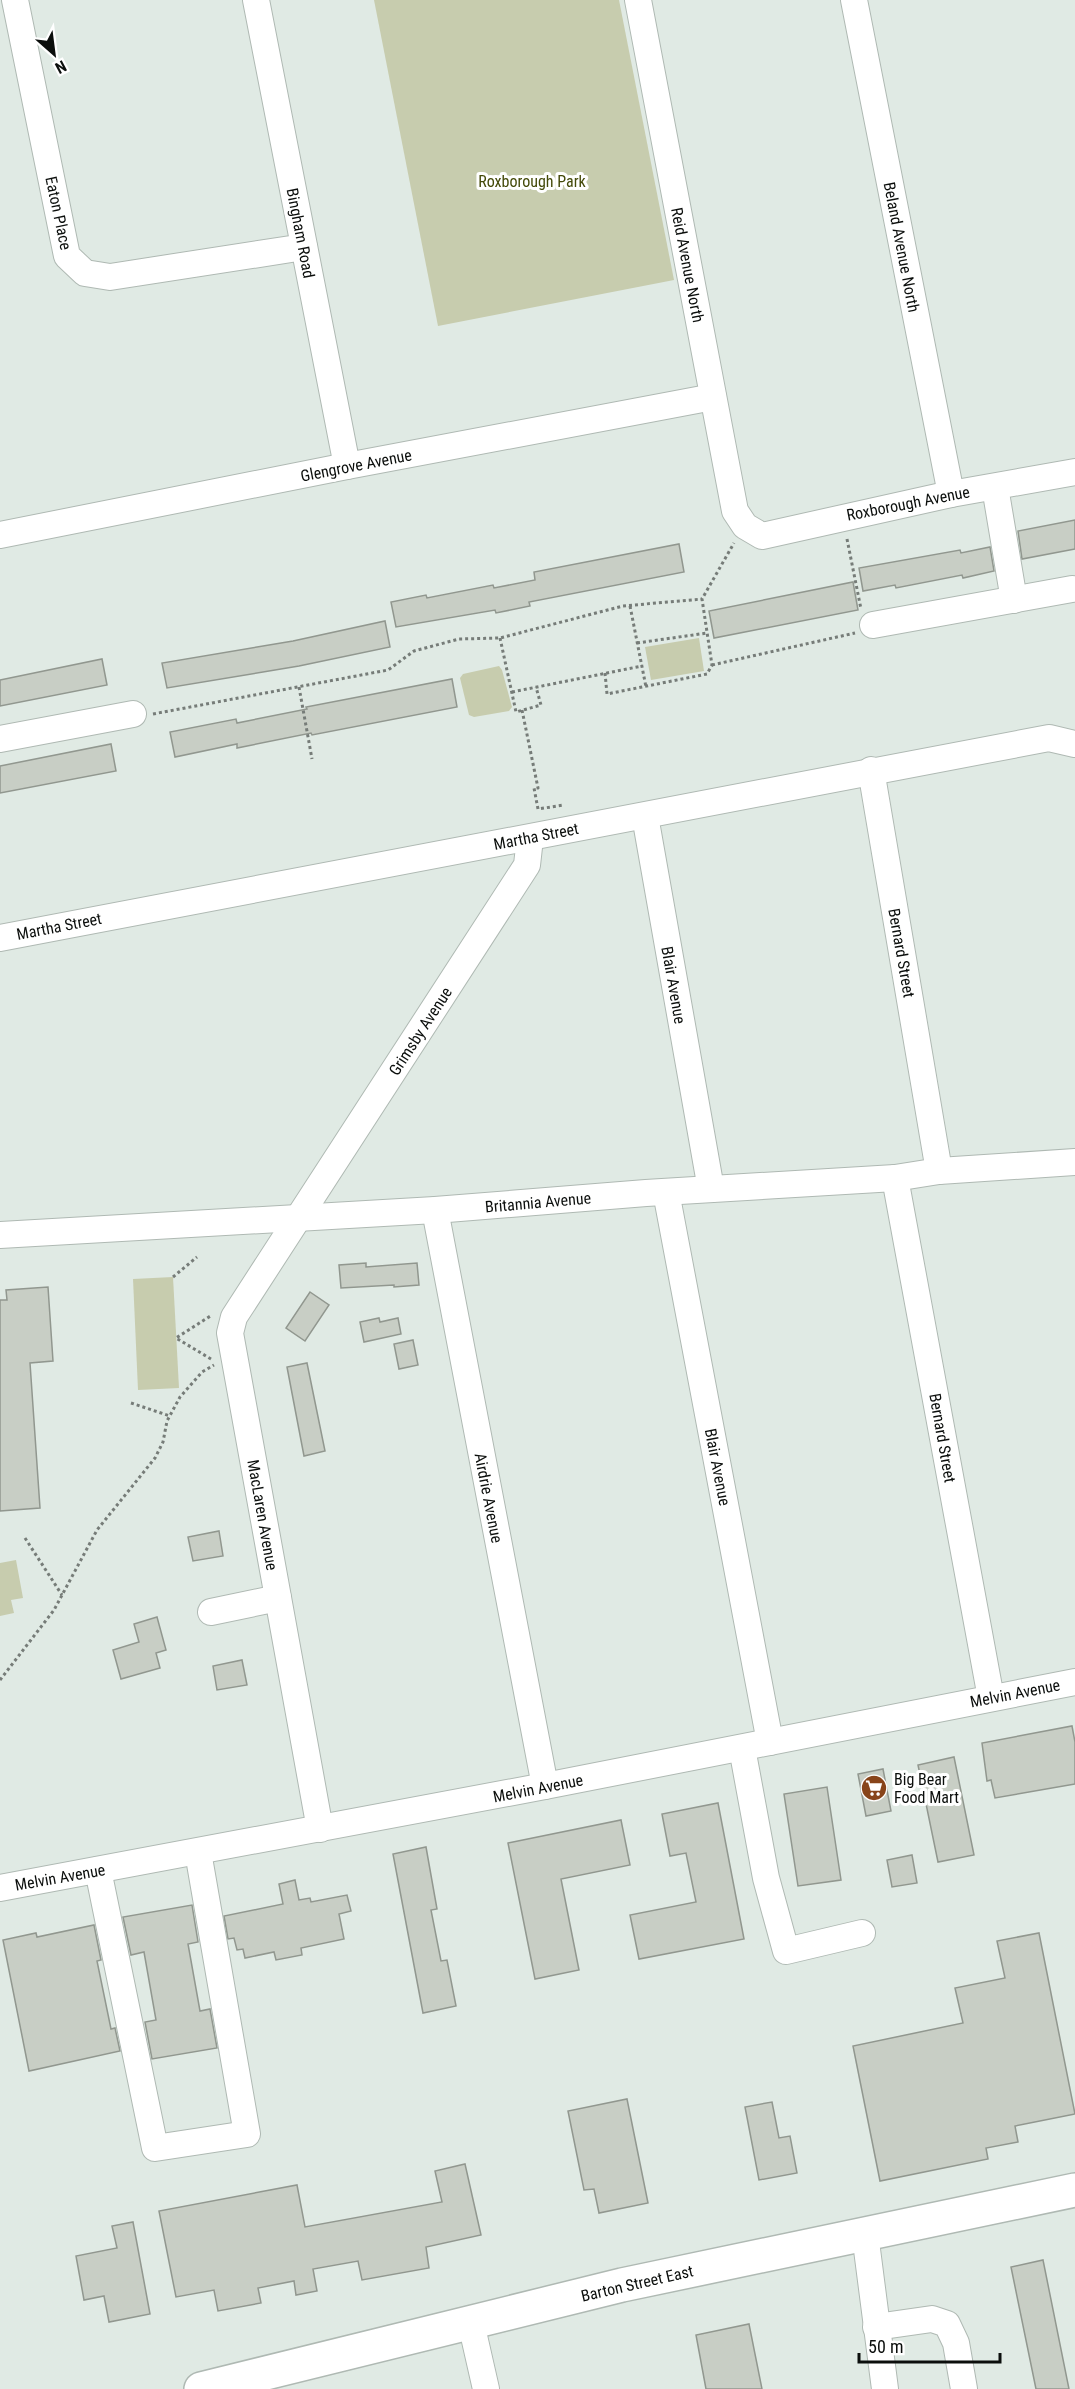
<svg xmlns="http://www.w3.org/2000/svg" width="1075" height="2389" viewBox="0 0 1075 2389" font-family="'Roboto Condensed',sans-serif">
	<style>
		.green { fill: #c7ccae }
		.building { fill: #c8cec5; stroke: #91978f; stroke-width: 1.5 }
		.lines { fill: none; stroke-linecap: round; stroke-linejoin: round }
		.minor-casing { stroke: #afb9b3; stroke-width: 28 }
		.major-casing { stroke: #afb9b3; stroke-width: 36 }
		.path { stroke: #767c78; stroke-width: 3; stroke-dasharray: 3 3; stroke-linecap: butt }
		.minor { stroke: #fff; stroke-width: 26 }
		.major { stroke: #fff; stroke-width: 33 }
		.labels { text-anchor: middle; stroke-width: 6; stroke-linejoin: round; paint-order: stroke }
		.park-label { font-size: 16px; fill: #444a09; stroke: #fff }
		.street-label { font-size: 16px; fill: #0b0e0c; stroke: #fff }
		.poi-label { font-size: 16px; fill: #0b0e0c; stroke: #fff; text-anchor: start }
	</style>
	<rect width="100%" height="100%" fill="#e0eae4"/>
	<g class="green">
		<path d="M374,0H619L674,280L438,326Z"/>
		<path d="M699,638L704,671L651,680L645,647Z"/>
		<path d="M499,666L502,670L512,707L509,711L474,717L469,715L460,678L463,674Z"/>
		<path d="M173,1277L179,1388L138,1390L133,1279Z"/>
		<path d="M16,1560L23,1598L11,1600L14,1613L0,1616V1563Z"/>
	</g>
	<g class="building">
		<path d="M1075,520V549L1022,559L1018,531Z"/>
		<path d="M679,544L684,572L529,602L530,606L496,613L495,610L396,627L391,602L426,595L427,598L493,585L494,588L535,580L534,572Z"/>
		<path d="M990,547L994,571L963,578L962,575L896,588L895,585L863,591L859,568L960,550L961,553Z"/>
		<path d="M853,582L858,610L714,638L709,611Z"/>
		<path d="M385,621L390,647L299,666L167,688L162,663L293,641Z"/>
		<path d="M102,659L107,685L0,706V680Z"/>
		<path d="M452,679L457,707L312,735L311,733L237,748V744L175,757L170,732L236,719L237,723L307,709L306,707Z"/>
		<path d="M111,744L116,771L0,793V766Z"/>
		<path d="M366,1263V1267L417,1263L419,1285L394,1287V1285L341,1288L339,1265Z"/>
		<path d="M48,1287L53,1361L30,1363L40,1508L0,1511V1300H7L6,1290Z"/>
		<path d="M310,1292L329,1305L305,1341L286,1328Z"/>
		<path d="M379,1318L380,1322L398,1318L401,1334L364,1342L360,1322Z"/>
		<path d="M413,1340L418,1365L399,1369L394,1344Z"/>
		<path d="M307,1363L325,1451L304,1456L287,1367Z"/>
		<path d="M219,1531L223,1556L193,1561L188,1537Z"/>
		<path d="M157,1617L166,1650L156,1653L160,1668L121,1679L113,1650L139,1642L134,1624Z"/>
		<path d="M242,1660L247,1685L217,1690L213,1666Z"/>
		<path d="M1072,1726L1075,1742V1784L995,1798L991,1780L987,1781L982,1743Z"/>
		<path d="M954,1757L974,1855L938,1862L918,1765Z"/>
		<path d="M883,1769L891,1811L866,1816L858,1774Z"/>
		<path d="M827,1787L841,1880L798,1886L784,1794Z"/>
		<path d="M718,1803L744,1939L639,1959L630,1915L696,1902L686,1853L670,1856L662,1814Z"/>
		<path d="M621,1820L630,1865L561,1879L579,1970L535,1979L508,1843Z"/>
		<path d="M426,1847L437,1909L431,1910L441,1961L447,1960L456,2006L423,2013L393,1854Z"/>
		<path d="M912,1855L917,1883L892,1887L887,1860Z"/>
		<path d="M295,1880L299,1900L310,1898L311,1902L347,1895L351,1911L339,1914L344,1939L301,1948L302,1955L276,1960L274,1952L245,1958L243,1949L237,1950L234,1938L228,1939L224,1916L283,1904L279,1884Z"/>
		<path d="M192,1905L198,1942L188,1944L200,2011L210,2009L217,2048L152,2059L145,2022L156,2020L144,1952L131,1955L123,1917Z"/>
		<path d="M94,1925L101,1960L97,1961L111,2029L115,2028L120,2051L29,2071L3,1940L36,1933L37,1937Z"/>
		<path d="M1039,1933L1075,2114L1015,2126L1018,2142L986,2148L988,2159L880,2181L853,2046L963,2023L955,1988L1005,1978L997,1941Z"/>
		<path d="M627,2099L648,2203L599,2213L594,2189L584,2190L568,2111Z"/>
		<path d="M772,2102L779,2138L790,2136L797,2173L759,2180L745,2107Z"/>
		<path d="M465,2164L481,2235L426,2247L429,2268L362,2280L358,2261L313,2269L317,2291L296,2295L294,2281L258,2288L261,2303L218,2311L214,2290L176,2297L159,2211L297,2185L305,2227L442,2202L435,2171Z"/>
		<path d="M133,2222L150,2314L109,2322L104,2296L84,2300L76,2256L117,2248L112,2226Z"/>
		<path d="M1043,2260L1069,2389H1036L1011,2267Z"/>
		<path d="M749,2324L762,2389H706L696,2335Z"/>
	</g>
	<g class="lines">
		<g class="minor-casing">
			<g id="minor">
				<path d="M15,0L67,256L85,273L110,277L304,247"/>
				<path d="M256,0L347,466"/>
				<path d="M638,0L735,511L745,526L762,536L951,494L1075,472"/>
				<path d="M854,0L951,494"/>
				<path d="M995,487L1014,600"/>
				<path d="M0,535L347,466L713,397"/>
				<path d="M873,625L1072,589"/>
				<path d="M0,739L133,714"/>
				<path d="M871,770L939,1171"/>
				<path d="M645,816L711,1189"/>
				<path d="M0,938L1049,738L1075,744"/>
				<path d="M895,1178L991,1698"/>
				<path d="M666,1192L770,1742"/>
				<path d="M435,1210L545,1786"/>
				<path d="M0,1235L435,1210L646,1193L895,1178L939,1171L1075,1162"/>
				<path d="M211,1612L278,1598"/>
				<path d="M742,1748L766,1878L786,1951L862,1933"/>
				<path d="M320,1829L230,1333L234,1317L527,865L530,838"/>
				<path d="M98,1870L155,2148L247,2134L198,1852"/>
				<path d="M0,1888L545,1786L1075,1682"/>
				<path d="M865,2234L885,2389"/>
				<path d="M471,2323L486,2389"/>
				<path d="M876,2327L932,2319L947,2324L956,2343L964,2389"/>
			</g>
		</g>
		<g class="major-casing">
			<path id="major" d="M201,2389L622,2285L1075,2190"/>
		</g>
		<g class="path">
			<path d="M847,539L861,609"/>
			<path d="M630,606L646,687"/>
			<path d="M500,638L516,712L541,705L536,687"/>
			<path d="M637,643L707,633"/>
			<path d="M712,665L855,633"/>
			<path d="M605,673L607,694L707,674L712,665L702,599L734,543"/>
			<path d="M299,687L312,759"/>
			<path d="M512,692L642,666"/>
			<path d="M522,710L538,788H534L538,809L564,805"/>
			<path d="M153,714L388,670L414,651L459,639L500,638L623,606L702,599"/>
			<path d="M173,1277L197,1257"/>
			<path d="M211,1359L176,1338L212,1315"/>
			<path d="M131,1403L170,1416"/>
			<path d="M25,1538L62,1595"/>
			<path d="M0,1680L54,1610L97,1530L155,1458L163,1442L167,1421L180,1397L202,1372L214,1365"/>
		</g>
		<use href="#minor" class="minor"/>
		<use href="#major" class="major"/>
	</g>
	<defs>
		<g id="supermarket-disc" transform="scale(1.35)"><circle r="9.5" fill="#88441a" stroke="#fff"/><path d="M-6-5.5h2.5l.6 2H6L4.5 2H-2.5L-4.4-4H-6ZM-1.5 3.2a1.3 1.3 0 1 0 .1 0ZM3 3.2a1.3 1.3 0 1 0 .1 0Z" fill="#fff"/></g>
	</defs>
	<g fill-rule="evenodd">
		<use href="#supermarket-disc" x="874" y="1788"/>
	</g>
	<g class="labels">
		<g class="park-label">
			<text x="532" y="187">Roxborough Park</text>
		</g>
		<g class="street-label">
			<text transform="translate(59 213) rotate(78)" y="6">Eaton Place</text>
			<text transform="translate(301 233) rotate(79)" y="6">Bingham Road</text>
			<text transform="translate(902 247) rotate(79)" y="6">Beland Avenue North</text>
			<text transform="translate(688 265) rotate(79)" y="6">Reid Avenue North</text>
			<text transform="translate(356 465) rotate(-11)" y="6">Glengrove Avenue</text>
			<text transform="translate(908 503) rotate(-11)" y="6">Roxborough Avenue</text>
			<text transform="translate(536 836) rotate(-11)" y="6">Martha Street</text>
			<text transform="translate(59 926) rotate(-11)" y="6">Martha Street</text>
			<text transform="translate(902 953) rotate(80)" y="6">Bernard Street</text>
			<text transform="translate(674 985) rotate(80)" y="6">Blair Avenue</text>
			<text transform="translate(420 1031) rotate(-57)" y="6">Grimsby Avenue</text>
			<text transform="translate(538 1202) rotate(-5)" y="6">Britannia Avenue</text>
			<text transform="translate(943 1438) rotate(80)" y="6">Bernard Street</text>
			<text transform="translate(718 1467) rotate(79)" y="6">Blair Avenue</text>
			<text transform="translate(489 1498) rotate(79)" y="6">Airdrie Avenue</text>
			<text transform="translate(263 1515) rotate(80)" y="6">MacLaren Avenue</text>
			<text transform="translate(1015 1693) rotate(-11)" y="6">Melvin Avenue</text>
			<text transform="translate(538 1788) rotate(-11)" y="6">Melvin Avenue</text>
			<text transform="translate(60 1877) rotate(-10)" y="6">Melvin Avenue</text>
			<text transform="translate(637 2283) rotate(-13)" y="6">Barton Street East</text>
		</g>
		<g class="poi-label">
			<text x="894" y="1785">Big Bear<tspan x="894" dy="18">Food Mart</tspan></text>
		</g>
	</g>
	<g transform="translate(54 54) rotate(152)" stroke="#ffffff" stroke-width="4.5" paint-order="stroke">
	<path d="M0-4.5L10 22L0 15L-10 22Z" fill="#0b0e0c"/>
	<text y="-9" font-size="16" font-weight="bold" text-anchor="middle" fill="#0b0e0c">N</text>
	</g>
	<path d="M859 2353v9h141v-9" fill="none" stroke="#0b0e0c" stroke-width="3"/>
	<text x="868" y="2353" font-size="18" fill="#0b0e0c" stroke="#ffffff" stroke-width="4.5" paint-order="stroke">50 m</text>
</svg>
